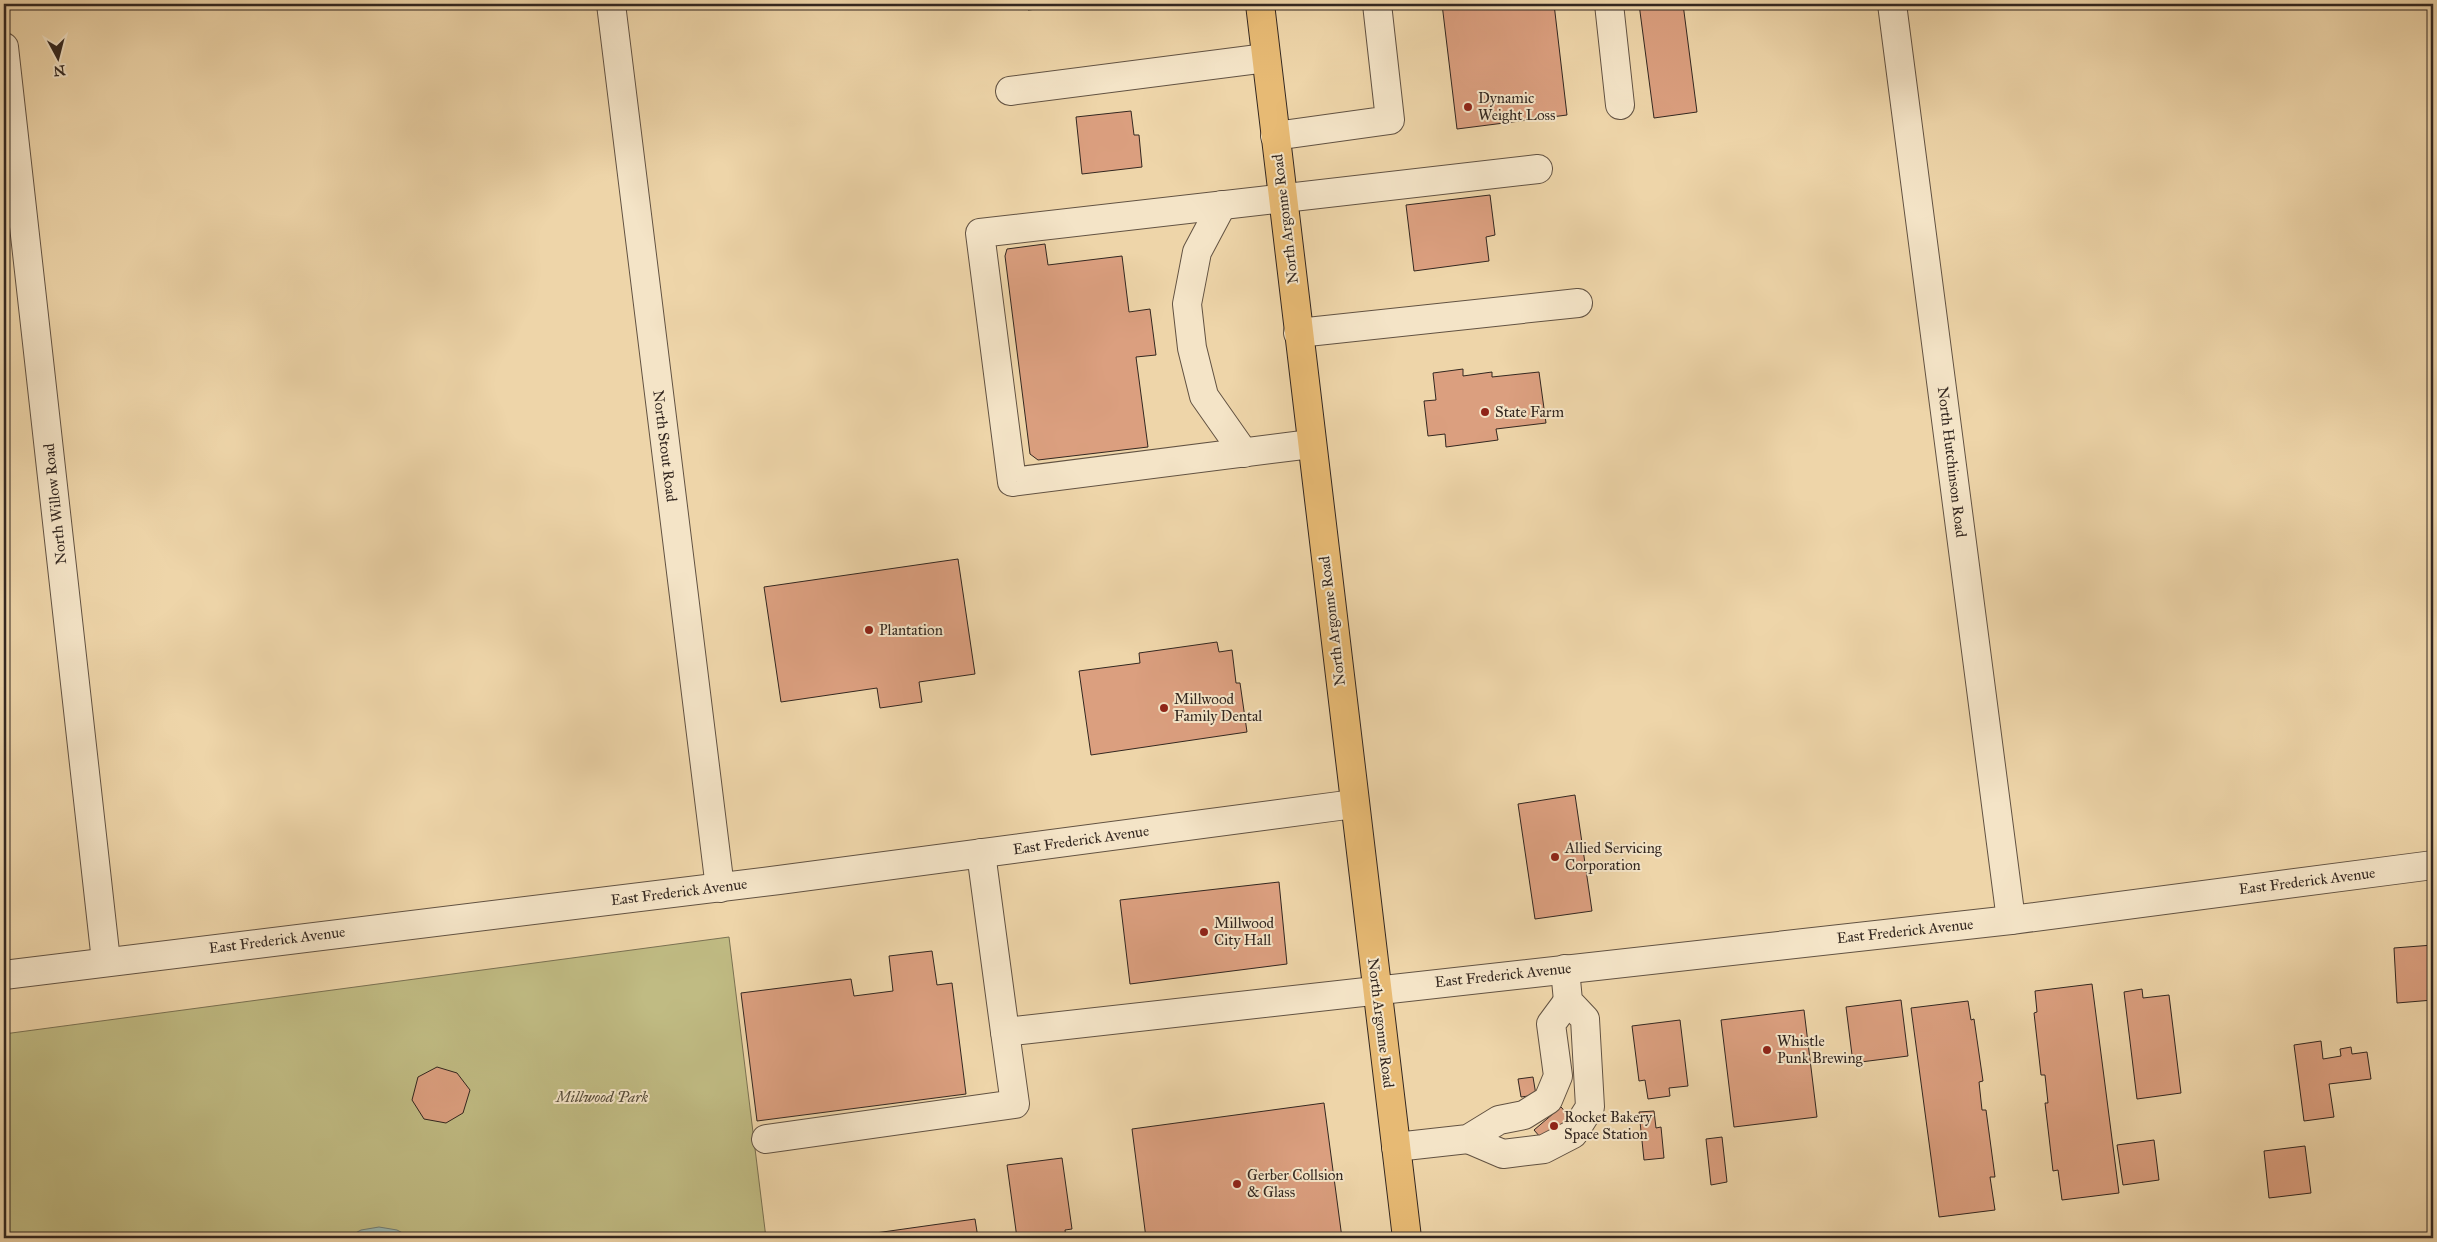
<svg xmlns="http://www.w3.org/2000/svg" width="2437" height="1242" viewBox="0 0 2437 1242" font-family="'IM FELL Great Primer',serif">
	<style>
		.green { fill: #c0bb83; stroke: #7a7152 }
		.water { fill: #9bb8b0; stroke: #717e76 }
		.building { fill: #db9f7f; stroke: #332720 }
		.lines { fill: none; stroke-linecap: round; stroke-linejoin: round }
		.minor-casing { stroke: #625242; stroke-width: 30 }
		.major-casing { stroke: #332720; stroke-width: 30 }
		.minor { stroke: #f4e4c7; stroke-width: 28 }
		.major { stroke: #e7ba74; stroke-width: 28 }
		.poi-dot { fill: #8f2418; stroke: #f4e4c7; stroke-width: 2 }
		.labels { text-anchor: middle; stroke-width: 4; stroke-linejoin: round; paint-order: stroke }
		.poi-label { font-size: 15px; fill: #332720; stroke: #f4e4c7; text-anchor: start }
		.street-label { font-size: 15px; fill: #332720; stroke: #f4e4c7 }
		.park-label { font-size: 15px; font-style: italic; fill: #564c39; stroke: #f4e4c7 }
	</style>
	<rect width="100%" height="100%" fill="#eed5a9"/>
	<filter id="stains"><feTurbulence type="fractalNoise" baseFrequency=".004" numOctaves="4"/><feColorMatrix values="0 0 0 0 .2 0 0 0 0 .09 0 0 0 0 .02 0 0 0 .5 -.17"/></filter>
	<radialGradient id="worn" r=".72"><stop offset=".6" stop-color="#630" stop-opacity="0"/><stop offset="1" stop-color="#630" stop-opacity=".3"/></radialGradient>
	<path class="green" d="M729,937L766,1238H4V1034Z"/>
	<path class="water" d="M379,1227L397,1230L412,1238H346L361,1230Z"/>
	<g class="building">
		<path d="M1027,4H1083L1028,10Z"/>
		<path d="M1442,4H1554L1567,115L1457,129Z"/>
		<path d="M1639,4H1683L1697,112L1654,118Z"/>
		<path d="M1131,111L1134,135H1139L1142,167L1082,174L1076,117Z"/>
		<path d="M1490,195L1495,235L1486,237L1489,261L1414,271L1406,205Z"/>
		<path d="M1045,244L1048,265L1122,256L1129,312L1150,309L1156,355L1136,357L1148,447L1038,460L1030,454L1005,256L1007,249Z"/>
		<path d="M1463,369V376L1492,372V377L1539,372L1546,423L1496,429L1498,440L1446,447L1445,434L1428,436L1424,401L1436,400L1433,373Z"/>
		<path d="M958,559L975,674L919,682L922,702L880,708L877,688L781,702L764,587Z"/>
		<path d="M1217,642L1219,652L1232,650L1236,683H1240L1247,732L1091,755L1079,671L1140,663L1139,653Z"/>
		<path d="M1575,795L1592,911L1535,919L1518,804Z"/>
		<path d="M1279,882L1287,964L1130,984L1120,900Z"/>
		<path d="M2433,945V1000L2397,1003L2394,948Z"/>
		<path d="M932,951L937,985L952,983L966,1094L757,1121L741,993L851,979L854,996L893,991L889,956Z"/>
		<path d="M2092,984L2119,1193L2062,1200L2058,1170L2053,1171L2045,1103H2048L2045,1075H2041L2034,1013L2037,1012L2035,991Z"/>
		<path d="M2142,989L2143,998L2169,995L2181,1093L2137,1099L2124,992Z"/>
		<path d="M1901,1000L1908,1056L1853,1063L1846,1007Z"/>
		<path d="M1968,1001L1971,1020L1974,1019L1983,1081L1979,1082L1982,1110H1986L1995,1177H1990L1995,1210L1939,1217L1911,1008Z"/>
		<path d="M1804,1010L1817,1117L1734,1127L1721,1020Z"/>
		<path d="M1680,1020L1688,1086L1669,1088L1670,1096L1648,1099L1645,1080L1639,1081L1632,1026Z"/>
		<path d="M2321,1041L2323,1059L2341,1056L2340,1049L2351,1047L2352,1054L2367,1052L2371,1079L2329,1084L2334,1117L2304,1121L2294,1045Z"/>
		<path d="M437,1067L457,1073L470,1090L463,1113L446,1123L424,1119L412,1100L418,1077Z"/>
		<path d="M1533,1077L1536,1095L1521,1097L1518,1079Z"/>
		<path d="M1324,1103L1342,1238H1146L1132,1129Z"/>
		<path d="M1561,1107L1574,1121L1547,1145L1534,1130Z"/>
		<path d="M1654,1111L1656,1128L1661,1127L1664,1158L1644,1160L1639,1112Z"/>
		<path d="M1722,1137L1727,1182L1711,1185L1706,1139Z"/>
		<path d="M2154,1140L2159,1180L2123,1185L2117,1145Z"/>
		<path d="M2305,1146L2311,1193L2269,1198L2264,1151Z"/>
		<path d="M1062,1158L1072,1229L1065,1230L1066,1238H1017L1007,1165Z"/>
		<path d="M975,1219L978,1238H840Z"/>
	</g>
	<g class="lines">
		<g class="minor-casing">
			<g id="minor">
				<path d="M611,4L720,888"/>
				<path d="M1609,4L1620,105"/>
				<path d="M1892,4L2011,920"/>
				<path d="M4,47L106,961"/>
				<path d="M1010,91L1266,58"/>
				<path d="M1275,136L1390,120L1377,4"/>
				<path d="M1222,205L1197,252L1187,304L1192,348L1204,396L1244,453"/>
				<path d="M1298,333L1578,303"/>
				<path d="M1311,444L1012,482L980,233L1538,169"/>
				<path d="M981,853L1005,1032L2011,920L2433,865"/>
				<path d="M4,975L779,880L1354,804"/>
				<path d="M766,1139L1015,1104L1005,1032"/>
				<path d="M1468,1139L1503,1154L1544,1149L1573,1134L1590,1107L1585,1019L1568,1001L1565,969"/>
				<path d="M1396,1147L1468,1139L1499,1120L1524,1115L1548,1100L1558,1076L1551,1024L1568,1001"/>
			</g>
		</g>
		<g class="major-casing">
			<path id="major" d="M1260,4L1407,1238"/>
		</g>
		<use href="#minor" class="minor"/>
		<use href="#major" class="major"/>
	</g>
	<g class="poi-dot">
		<circle cx="1468" cy="107" r="5"/>
		<circle cx="1485" cy="412" r="5"/>
		<circle cx="869" cy="630" r="5"/>
		<circle cx="1164" cy="708" r="5"/>
		<circle cx="1555" cy="857" r="5"/>
		<circle cx="1204" cy="932" r="5"/>
		<circle cx="1767" cy="1050" r="5"/>
		<circle cx="1554" cy="1126" r="5"/>
		<circle cx="1237" cy="1184" r="5"/>
	</g>
	<g class="labels">
		<g class="poi-label">
			<text x="1478" y="103">Dynamic<tspan x="1478" dy="17">Weight Loss</tspan></text>
			<text x="1495" y="417">State Farm</text>
			<text x="879" y="635">Plantation</text>
			<text x="1174" y="704">Millwood<tspan x="1174" dy="17">Family Dental</tspan></text>
			<text x="1565" y="853">Allied Servicing<tspan x="1565" dy="17">Corporation</tspan></text>
			<text x="1214" y="928">Millwood<tspan x="1214" dy="17">City Hall</tspan></text>
			<text x="1777" y="1046">Whistle<tspan x="1777" dy="17">Punk Brewing</tspan></text>
			<text x="1564" y="1122">Rocket Bakery<tspan x="1564" dy="17">Space Station</tspan></text>
			<text x="1247" y="1180">Gerber Collsion<tspan x="1247" dy="17">&amp; Glass</tspan></text>
		</g>
		<g class="street-label">
			<text transform="translate(1285 219) rotate(-97)" y="5">North Argonne Road</text>
			<text transform="translate(665 446) rotate(83)" y="5">North Stout Road</text>
			<text transform="translate(1952 462) rotate(83)" y="5">North Hutchinson Road</text>
			<text transform="translate(55 504) rotate(-96)" y="5">North Willow Road</text>
			<text transform="translate(1332 621) rotate(-97)" y="5">North Argonne Road</text>
			<text transform="translate(1081 840) rotate(-8)" y="5">East Frederick Avenue</text>
			<text transform="translate(2307 881) rotate(-7)" y="5">East Frederick Avenue</text>
			<text transform="translate(679 892) rotate(-7)" y="5">East Frederick Avenue</text>
			<text transform="translate(1905 931) rotate(-6)" y="5">East Frederick Avenue</text>
			<text transform="translate(277 940) rotate(-7)" y="5">East Frederick Avenue</text>
			<text transform="translate(1503 975) rotate(-6)" y="5">East Frederick Avenue</text>
			<text transform="translate(1381 1023) rotate(83)" y="5">North Argonne Road</text>
		</g>
		<g class="park-label">
			<text x="602" y="1102">Millwood Park</text>
		</g>
	</g>
	<rect width="2437" height="1242" fill="none" stroke="#eed5a9" stroke-width="20"/>
	<rect x="5" y="5" width="2427" height="1232" fill="none" stroke="#332720" stroke-width="2.5"/>
	<rect x="10" y="10" width="2417" height="1222" fill="none" stroke="#332720"/>
	<g transform="translate(58 58) rotate(173)" stroke="#f4e4c7" stroke-width="4" paint-order="stroke">
	<path d="M0-4L9 19L0 12L-9 19Z" fill="#332720"/>
	<text y="-8" font-size="14" font-weight="bold" text-anchor="middle" fill="#332720">N</text>
	</g>
	<rect width="100%" height="100%" filter="url(#stains)"/>
	<rect width="100%" height="100%" fill="url(#worn)"/>
</svg>
